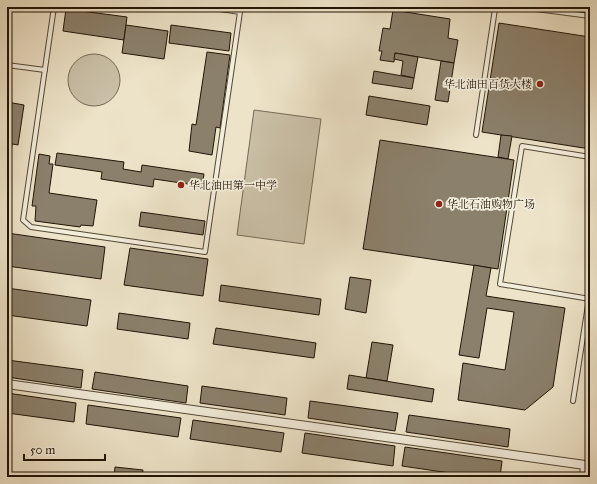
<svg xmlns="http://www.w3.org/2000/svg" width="597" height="484" viewBox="0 0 597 484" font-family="'IM FELL Great Primer','Noto Serif SC',serif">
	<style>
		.green { fill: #cac0a7; stroke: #766a56 }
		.building { fill: #8b806b; stroke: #211406 }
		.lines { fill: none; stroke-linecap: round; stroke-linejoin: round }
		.lane-casing { stroke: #544836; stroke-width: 6 }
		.street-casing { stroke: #544836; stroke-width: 10 }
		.lane { stroke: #f3eddb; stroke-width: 4 }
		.street { stroke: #f3eddb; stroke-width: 8 }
		.poi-dot { fill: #8f2418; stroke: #f3eddb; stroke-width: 1.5 }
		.labels { text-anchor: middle; stroke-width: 3.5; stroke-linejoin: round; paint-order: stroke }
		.poi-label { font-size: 11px; fill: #211406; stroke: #f3eddb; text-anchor: start }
	</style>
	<rect width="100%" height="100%" fill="#ede3c8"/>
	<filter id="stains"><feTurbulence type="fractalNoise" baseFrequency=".005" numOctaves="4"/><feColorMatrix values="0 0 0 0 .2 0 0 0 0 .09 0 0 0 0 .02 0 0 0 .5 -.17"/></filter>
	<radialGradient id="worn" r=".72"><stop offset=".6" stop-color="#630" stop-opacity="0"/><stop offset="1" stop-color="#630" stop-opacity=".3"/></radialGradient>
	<g class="green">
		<circle cx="94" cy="80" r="26"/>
		<path d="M254,110L321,119L304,244L237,235Z"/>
	</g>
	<g class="building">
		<path d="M66,9L127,17L124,40L63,31Z"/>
		<path d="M393,10L450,19L448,38L458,40L454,63L395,53L394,62L380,60L382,51H379L383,28L390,29Z"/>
		<path d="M499,23L590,37V149L482,132Z"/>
		<path d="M126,25L168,31L164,59L122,53Z"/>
		<path d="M171,25L231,33L229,51L169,43Z"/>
		<path d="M207,52L230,55L220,128L216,127L212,155L189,151L192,124L196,125Z"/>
		<path d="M395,53L418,57L414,78L401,75L403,61L394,59Z"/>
		<path d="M441,61L454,63L448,102L435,100Z"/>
		<path d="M374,71L414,78L412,89L372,83Z"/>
		<path d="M369,96L430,106L427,125L366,115Z"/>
		<path d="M7,102L24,105L18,145L7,143Z"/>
		<path d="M501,135L512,136L508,159L498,157Z"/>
		<path d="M380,140L514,160L498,269L363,249Z"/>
		<path d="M7,143L12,144L9,170L7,169Z"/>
		<path d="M57,153L124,162L123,169L141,172L142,165L204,174L202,186L154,179L153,187L101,179L102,172L55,165Z"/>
		<path d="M39,154L50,156L49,164H53L49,193L97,200L93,226L81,225L80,227L35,221L36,206H32Z"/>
		<path d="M141,212L205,221L203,235L139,226Z"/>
		<path d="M7,233L105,247L101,279L7,266Z"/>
		<path d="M130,248L208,259L203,296L124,285Z"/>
		<path d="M474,265L491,268L486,296L565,308L553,387L525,410L458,400L463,363L505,370L514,312L487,308L479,358L459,355Z"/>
		<path d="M350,277L371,280L366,313L345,309Z"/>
		<path d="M221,285L321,299L319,315L219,301Z"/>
		<path d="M7,288L91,300L87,326L7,315Z"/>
		<path d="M119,313L190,323L188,339L117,329Z"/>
		<path d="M216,328L316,343L314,358L213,344Z"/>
		<path d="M372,342L393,345L387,381L366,378Z"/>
		<path d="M7,360L83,370L81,388L7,377Z"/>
		<path d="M95,372L188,386L186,403L92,389Z"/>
		<path d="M349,375L434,389L432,402L347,389Z"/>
		<path d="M202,386L287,398L285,415L200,403Z"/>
		<path d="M7,393L76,403L74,422L7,413Z"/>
		<path d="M310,401L398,413L395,431L308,418Z"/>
		<path d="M88,405L181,418L178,437L86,424Z"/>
		<path d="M409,415L510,429L508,447L406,432Z"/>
		<path d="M193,420L284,433L281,452L190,439Z"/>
		<path d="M305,433L395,446L393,466L302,453Z"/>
		<path d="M405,447L502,461L500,477H477L402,466Z"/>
		<path d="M115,467L143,470L142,477H114Z"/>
	</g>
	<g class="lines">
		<g class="lane-casing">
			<g id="lane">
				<path d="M54,7L23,220L31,227L205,252L240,12L207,7"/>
				<path d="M521,7L590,16"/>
				<path d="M7,65L45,70"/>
				<path d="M476,135L495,9L497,7"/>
				<path d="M590,157L522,146L500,284L590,299"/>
				<path d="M573,401L590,292"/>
			</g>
		</g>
		<g class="street-casing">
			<path id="street" d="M7,384L585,465L584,477"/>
		</g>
		<use href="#lane" class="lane"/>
		<use href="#street" class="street"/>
	</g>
	<g class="poi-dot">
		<circle cx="540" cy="84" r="4"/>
		<circle cx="181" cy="185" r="4"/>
		<circle cx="439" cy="204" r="4"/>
	</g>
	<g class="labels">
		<g class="poi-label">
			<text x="532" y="88" text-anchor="end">华北油田百货大楼</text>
			<text x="189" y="189">华北油田第一中学</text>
			<text x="447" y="208">华北石油购物广场</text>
		</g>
	</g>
	<rect width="597" height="484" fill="none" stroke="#ede3c8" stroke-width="24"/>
	<rect x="8" y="8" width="581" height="468" fill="none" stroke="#211406" stroke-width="2"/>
	<rect x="12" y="12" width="573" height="460" fill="none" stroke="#211406"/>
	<path d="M24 454v6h81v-6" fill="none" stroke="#211406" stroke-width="2"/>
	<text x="30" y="454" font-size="12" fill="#211406" stroke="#f3eddb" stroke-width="3" paint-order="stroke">50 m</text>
	<rect width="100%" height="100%" filter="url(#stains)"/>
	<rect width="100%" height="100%" fill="url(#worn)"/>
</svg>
